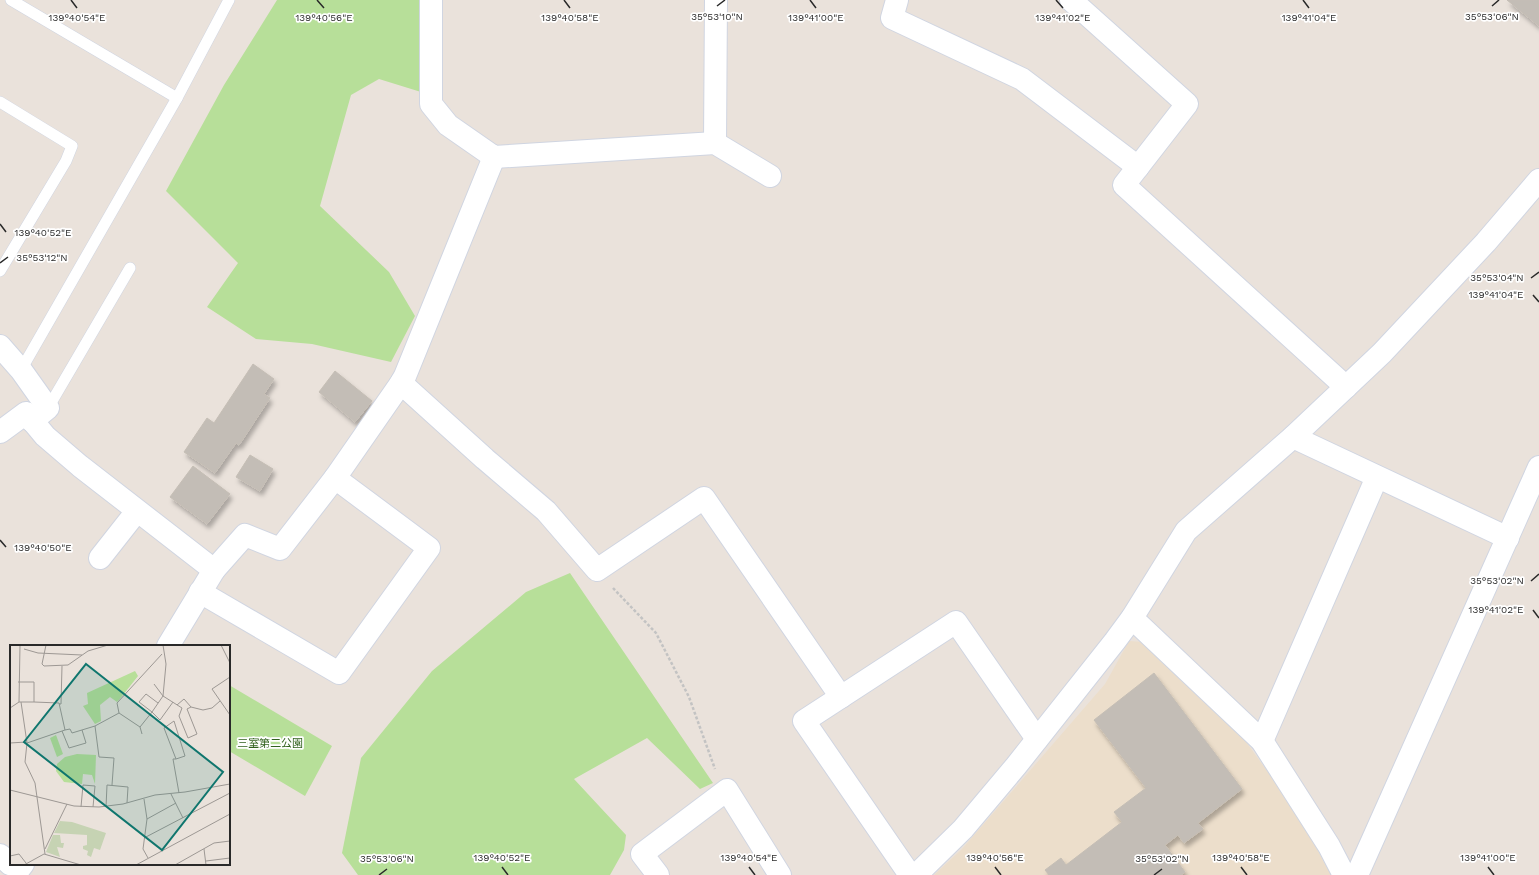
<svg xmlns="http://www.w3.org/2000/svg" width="1539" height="875" viewBox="0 0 1539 875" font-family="'Work Sans','Noto Sans JP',sans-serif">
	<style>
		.education { fill: #ecdecb }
		.green { fill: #b7df99 }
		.building { fill: #c3bdb6; stroke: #c5beb5; filter: url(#shadow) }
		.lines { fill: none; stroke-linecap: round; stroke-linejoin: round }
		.lane-casing { stroke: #d0d5e1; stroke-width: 12 }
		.street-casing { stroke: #d0d5e1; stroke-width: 24 }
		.path { stroke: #c3c3c3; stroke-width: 2.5; stroke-dasharray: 3 2; stroke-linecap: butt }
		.lane { stroke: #fff; stroke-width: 11 }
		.street { stroke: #fff; stroke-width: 22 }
		.ticks { fill: none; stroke: #292929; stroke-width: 1.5 }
		.labels { text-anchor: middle; stroke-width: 3.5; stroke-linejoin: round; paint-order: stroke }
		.park-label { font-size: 11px; fill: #31621d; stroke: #fff }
		.inset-road { fill: none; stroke: #9d9894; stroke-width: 1 }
		.view { fill: #0f766e; fill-opacity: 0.15; stroke: #0f766e; stroke-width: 2 }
		.inset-edge { fill: none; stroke: #292929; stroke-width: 2 }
		.ticks-label { font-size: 10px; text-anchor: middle; fill: #292929; stroke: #fff; stroke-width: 3.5; stroke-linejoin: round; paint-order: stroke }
	</style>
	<defs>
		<filter id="shadow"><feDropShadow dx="2.5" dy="4.5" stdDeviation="2" flood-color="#0004"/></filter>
	</defs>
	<rect width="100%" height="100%" fill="#eae2db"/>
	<path class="education" d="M1129,641L1143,642L1233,724L1297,812L1331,875H934L962,849L1105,684Z"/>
	<g class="green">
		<path d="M277,0H423L421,92L379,79L351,95L320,206L389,272L415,316L391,362L312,344L256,339L207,307L238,263L166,191L224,85Z"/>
		<path d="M570,573L713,783L700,789L647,738L574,779L626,835L624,850L610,875H358L342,853L361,758L432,671L526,592Z"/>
		<path d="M229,685L332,746L305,796L229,751Z"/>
	</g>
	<g class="building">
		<path d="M1507,0H1539V26Z"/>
		<path d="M253,364L274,379L264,394L270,398L239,445L236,443L215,473L184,452L207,418L214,423Z"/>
		<path d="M335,371L372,401L355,422L319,392Z"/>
		<path d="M250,455L273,469L260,491L236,477Z"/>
		<path d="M193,466L230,494L207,524L170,497Z"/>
		<path d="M1154,673L1242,789L1198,823L1203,829L1184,843L1178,835L1165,845L1185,872L1181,875H1049L1045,870L1061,858L1066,865L1122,822L1114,812L1146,788L1094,720Z"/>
	</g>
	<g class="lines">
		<g class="lane-casing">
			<g id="lane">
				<path d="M11,0L177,98"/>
				<path d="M0,102L72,146L66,161L0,271"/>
				<path d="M21,370L177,98L229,0"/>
				<path d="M48,408L130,268"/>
			</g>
		</g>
		<g class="street-casing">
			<g id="street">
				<path d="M431,0V104L448,125L494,157L715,143L770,176"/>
				<path d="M897,0L892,18L1022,79L1138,167"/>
				<path d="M1071,0L1187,104L1124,185L1346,387"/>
				<path d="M715,143L716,0"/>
				<path d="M0,346L21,370L48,408L32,421"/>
				<path d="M401,383L485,459L546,511L597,570L704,498L841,697"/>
				<path d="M0,432L26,413L45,436L80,466L214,570L168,646"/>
				<path d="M1293,437L1508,538"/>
				<path d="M100,558L137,511"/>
				<path d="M214,570L245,535L280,549L335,478L401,383L405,376L494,157"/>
				<path d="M200,592L339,673L429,548L335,478"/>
				<path d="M1132,618L1262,741L1329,846L1344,875"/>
				<path d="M1262,741L1377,477"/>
				<path d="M0,855L10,864L20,868L23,864"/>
				<path d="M658,875L642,854L727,790L780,875"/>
				<path d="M910,875L804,721L956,622L1037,739"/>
				<path d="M916,875L963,829L1016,766L1115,641L1132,618L1186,531L1293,437L1382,353L1486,242L1539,180"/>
				<path d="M1357,875L1539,467"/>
			</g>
		</g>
		<path class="path" d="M613,588L656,633L689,697L715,769"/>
		<use href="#lane" class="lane"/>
		<use href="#street" class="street"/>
	</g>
	<path class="ticks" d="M71,0L77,8M317,0L324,8M564,0L570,8M810,0L816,8M1056,0L1063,8M1303,0L1309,8M717,6L725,0M1492,6L1499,0M0,224L6,232M0,263L8,257M1531,278L1539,272M1533,295L1539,302M0,540L6,547M1531,581L1539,574M1533,610L1539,618M502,867L508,875M749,867L755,875M995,867L1001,875M1241,867L1247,875M1488,867L1494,875M379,875L387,869M1154,875L1162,869"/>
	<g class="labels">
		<g class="park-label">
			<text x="270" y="747">三室第二公園</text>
		</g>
	</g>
	<g transform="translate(10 645)">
		<rect width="220" height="220" fill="#eae2db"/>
		<path d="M125,26L128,31L109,55L107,57L100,52L90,60L91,76L85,79L73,61L78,59L77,48ZM46,90L53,109L47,112L40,93ZM67,109L86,110L85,139L82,130L73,129L72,139L54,137L46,126L47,119L55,112Z" fill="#b7df99"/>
		<path d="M50,176L62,177L96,188L90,205L84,203L81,212L77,210L78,206L73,204V201L77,200V190L44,188ZM43,190H50L51,198H54L53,203L47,202L50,212L36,207Z" fill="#c6d3b3"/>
		<path class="inset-road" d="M36,0L32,19L34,21L58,20L78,6L98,0M153,0L156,19L153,51L172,63L169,71L178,93L187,89L177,64L181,62M211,0L220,18M14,4L28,8L72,10M220,32L202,44L220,70M8,37H24V57M144,39L153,51L142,67L129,57L136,49L148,58M9,57H24L49,58L55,85L17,98L11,57M49,59H51L52,21M167,60L174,54L181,62L193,65L202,63L210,56M0,63L9,57L10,0M85,81L89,112L104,113L102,140M130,82L142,67L150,75L163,57M55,85L60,84L62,88L85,81L109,68M52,86L59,103L76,98L72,85M132,89L130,82L109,68L107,58L152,9M0,98L16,97M17,98L15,117L25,138L35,209M166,114L154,83L164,76L175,111L166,114H163L169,148M0,145L64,161L89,162L113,159L145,150L175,147L220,139M161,149L173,173M134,154L137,174L133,204L138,213M71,162L73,140L85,141L83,162M96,162L97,140L118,142L117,158M137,174L166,158M134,193L220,148M35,204L57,159M194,204L196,220M0,211L9,209L16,218M196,216L220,213M14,220L34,209L71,220M126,220L220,169M165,220L204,198L220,196"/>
		<path class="view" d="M76,19L213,127L152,205L14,97Z"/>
		<rect width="220" height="220" class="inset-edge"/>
	</g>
	<g class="ticks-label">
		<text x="717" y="20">35°53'10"N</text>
		<text x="1492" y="20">35°53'06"N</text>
		<text x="1309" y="21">139°41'04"E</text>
		<text x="77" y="21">139°40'54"E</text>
		<text x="324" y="21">139°40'56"E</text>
		<text x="570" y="21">139°40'58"E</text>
		<text x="816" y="21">139°41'00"E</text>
		<text x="1063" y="21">139°41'02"E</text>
		<text x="43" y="236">139°40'52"E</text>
		<text x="42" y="261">35°53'12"N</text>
		<text x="1497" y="281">35°53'04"N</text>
		<text x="1496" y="298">139°41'04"E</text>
		<text x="43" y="551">139°40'50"E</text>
		<text x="1497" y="584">35°53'02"N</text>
		<text x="1496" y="613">139°41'02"E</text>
		<text x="502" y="861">139°40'52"E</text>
		<text x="749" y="861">139°40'54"E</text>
		<text x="995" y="861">139°40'56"E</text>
		<text x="1241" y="861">139°40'58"E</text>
		<text x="1488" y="861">139°41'00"E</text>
		<text x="387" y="862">35°53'06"N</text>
		<text x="1162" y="862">35°53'02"N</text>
	</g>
</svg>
